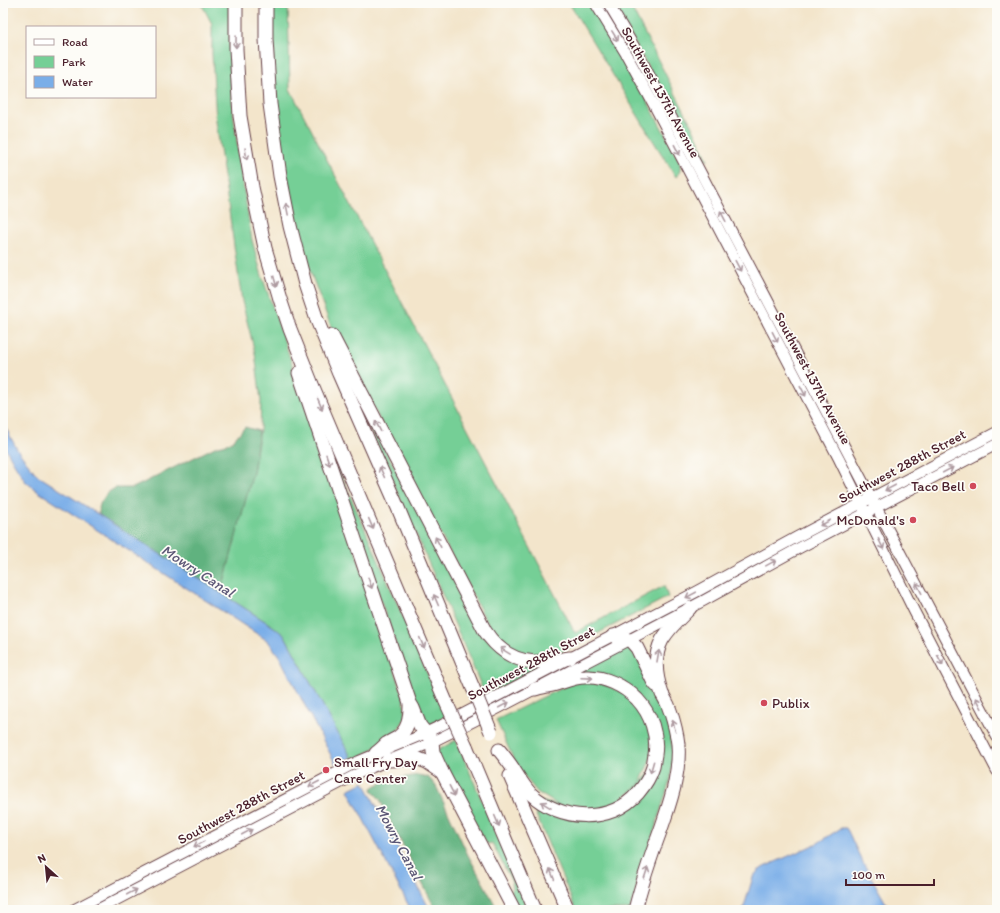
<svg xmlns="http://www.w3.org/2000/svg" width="1000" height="913" viewBox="0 0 1000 913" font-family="Itim,sans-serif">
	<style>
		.green { fill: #75cf96; stroke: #607760 }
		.forest { fill: #60b27f; stroke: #556855 }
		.water { fill: #7aaee8; stroke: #62668a }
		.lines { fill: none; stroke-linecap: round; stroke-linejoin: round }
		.secondary-casing { stroke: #633d43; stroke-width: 12 }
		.highway-casing { stroke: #633d43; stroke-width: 15 }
		.secondary { stroke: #fff; stroke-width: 10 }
		.highway { stroke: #fff; stroke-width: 13 }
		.highway-bridge-casing { stroke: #633d43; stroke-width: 15; stroke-linecap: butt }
		.highway-bridge { stroke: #fff; stroke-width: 13 }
		.oneway { stroke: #ae9aa0 }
		.poi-dot { fill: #d1495b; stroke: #fdfcf7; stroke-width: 1.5 }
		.labels { text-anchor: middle; stroke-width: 3.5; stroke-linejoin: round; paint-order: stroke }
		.street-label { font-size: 14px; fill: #4a1f2b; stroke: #fdfcf7 }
		.poi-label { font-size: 14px; fill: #4a1f2b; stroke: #fdfcf7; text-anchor: end }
		.water-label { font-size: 15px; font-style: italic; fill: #5d5877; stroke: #fdfcf7 }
	</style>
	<rect width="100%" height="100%" fill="#fdfcf7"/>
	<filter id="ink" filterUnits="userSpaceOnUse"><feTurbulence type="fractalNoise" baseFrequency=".025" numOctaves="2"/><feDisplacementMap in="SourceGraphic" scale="8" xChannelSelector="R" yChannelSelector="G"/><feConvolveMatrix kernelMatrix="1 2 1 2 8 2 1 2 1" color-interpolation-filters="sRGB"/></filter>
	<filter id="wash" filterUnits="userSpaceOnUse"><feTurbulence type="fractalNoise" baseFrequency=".012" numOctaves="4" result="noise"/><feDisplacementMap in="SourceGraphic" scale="16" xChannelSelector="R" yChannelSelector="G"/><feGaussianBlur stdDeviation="0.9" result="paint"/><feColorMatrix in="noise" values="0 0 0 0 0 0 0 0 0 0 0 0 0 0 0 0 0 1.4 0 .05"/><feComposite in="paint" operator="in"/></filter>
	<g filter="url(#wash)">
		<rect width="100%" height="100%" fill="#f3e5cb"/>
		<g class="green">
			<path d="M201,3H229L230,67L233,111L240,166L252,240L262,276L284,340L351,538L404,698L406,718L391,738L353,761L285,636L274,627L221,593L253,472L260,430L261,401L255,353L242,301L216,121L212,54V24Z"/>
			<path d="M271,3H288L290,89L575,633L664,586L668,597L560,653L530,658L498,643L333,332L310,271L303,248L291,196L285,168L280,137L272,54Z"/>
			<path d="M569,3H591L620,50L680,162C680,168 681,172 676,177L654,142Z"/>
			<path d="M613,3H629L692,126L708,160L701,158L692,147Z"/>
			<path d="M343,369L482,634L543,666L485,695L433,573Z"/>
			<path d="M326,442L363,524L446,717L424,727Z"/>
			<path d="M629,644L656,691L668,721L673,751L671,777L630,910H576L529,798L607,818L659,763L636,694L574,674Z"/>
			<path d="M592,680L628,694L649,724L652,756L640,783L616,804L594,811L563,808L537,792L517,767L496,720L576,681Z"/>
			<path d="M456,740L529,910H517L511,893L512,889L511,883L512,882L492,843L488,844L486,843L435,752Z"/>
		</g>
		<g class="forest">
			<path d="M245,427L259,431L253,472L221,593L99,515V507L101,502L107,493L115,488H133L217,446C234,444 234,438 245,427Z"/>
			<path d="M418,775L428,777L436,786L468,855L498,910H436L386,813L380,799L373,792L372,788C384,779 403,778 418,775Z"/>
		</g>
		<g class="water">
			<path d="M3,423L18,451L37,475L274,627L285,636L351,757L336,765L279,656L268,641L37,491L25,481L15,465L3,444Z"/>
			<path d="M364,782L430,910H411L348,790Z"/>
			<path d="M841,828H846L848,831L861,859L887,905L889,909L888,910H743L753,877L758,871L764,867L818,843Z"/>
		</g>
	</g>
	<g filter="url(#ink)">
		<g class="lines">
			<g class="secondary-casing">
				<g id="secondary">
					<path d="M595,3L626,54L654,105L839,459L914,611L997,771"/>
					<path d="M608,3L635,48L663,101C773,314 886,525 997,737"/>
					<path d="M73,910L359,761L417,737L442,725L698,591L797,537L997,432"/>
					<path d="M97,910L363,771L428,744L474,721L703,601L801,547L997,444"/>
				</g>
			</g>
			<g class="highway-casing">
				<g id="highway">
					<path d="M236,3V49L240,116L252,187L265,248L280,299L290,329L313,387L446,702"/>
					<path d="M266,3V39L270,104L280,176L290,226L305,284L317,320L339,374L398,508L473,688"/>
					<path d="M332,336L485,631C496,648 513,661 535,662C546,662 558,660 570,658"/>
					<path d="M299,373L410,703L413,708L420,726L430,738L432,742L433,752L442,772L514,910"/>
					<path d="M613,636L630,640L637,648L653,681L656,685"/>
					<path d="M466,746L535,910"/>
					<path d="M499,750C503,755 508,761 512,767C518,776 523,786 531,794C560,821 610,825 638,793C644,786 650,777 653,767C654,763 654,759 655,755C658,735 651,714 637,699C624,686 605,676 585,677C575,677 566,681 556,684C549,686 542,687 535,689"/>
					<path d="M376,753C380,750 383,747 386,744C389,742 393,740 397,738C408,730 410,719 410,706"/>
					<path d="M388,760L419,759L427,762L442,772"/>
					<path d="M510,776L568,910"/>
					<path d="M635,910C642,882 651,856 661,829C666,814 672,798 675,782C678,767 680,752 677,737C675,726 672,715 668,705C666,701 664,697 662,694C656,677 653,657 662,640C669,628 680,618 690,608"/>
				</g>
			</g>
			<use href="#secondary" class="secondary"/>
			<use href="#highway" class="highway"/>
			<g class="highway-bridge-casing">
				<g id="highway-bridge">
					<path d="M473,688L491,732"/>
					<path d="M446,702L466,746"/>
				</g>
			</g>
			<use href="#highway-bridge" class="highway-bridge"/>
		</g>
		<defs><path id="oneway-shaft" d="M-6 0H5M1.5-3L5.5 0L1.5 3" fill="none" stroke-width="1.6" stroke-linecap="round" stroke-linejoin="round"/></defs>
		<g class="oneway">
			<use href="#oneway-shaft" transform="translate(615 36) rotate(58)"/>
			<use href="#oneway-shaft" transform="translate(236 42) rotate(91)"/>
			<use href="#oneway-shaft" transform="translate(677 150) rotate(63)"/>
			<use href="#oneway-shaft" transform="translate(246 154) rotate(81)"/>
			<use href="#oneway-shaft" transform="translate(287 209) rotate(-101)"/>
			<use href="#oneway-shaft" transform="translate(723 216) rotate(-118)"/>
			<use href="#oneway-shaft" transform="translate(738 266) rotate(62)"/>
			<use href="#oneway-shaft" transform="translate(275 281) rotate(74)"/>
			<use href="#oneway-shaft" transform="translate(775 337) rotate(63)"/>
			<use href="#oneway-shaft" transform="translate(803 391) rotate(62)"/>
			<use href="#oneway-shaft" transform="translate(320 404) rotate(67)"/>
			<use href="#oneway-shaft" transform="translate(378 426) rotate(-117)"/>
			<use href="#oneway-shaft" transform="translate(328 460) rotate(71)"/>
			<use href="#oneway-shaft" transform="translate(948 470) rotate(-28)"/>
			<use href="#oneway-shaft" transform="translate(382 472) rotate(-114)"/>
			<use href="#oneway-shaft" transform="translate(890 488) rotate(152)"/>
			<use href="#oneway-shaft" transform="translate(825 523) rotate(152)"/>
			<use href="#oneway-shaft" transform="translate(371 524) rotate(67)"/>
			<use href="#oneway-shaft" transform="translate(438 542) rotate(-118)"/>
			<use href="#oneway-shaft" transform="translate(881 544) rotate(64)"/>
			<use href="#oneway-shaft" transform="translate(771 563) rotate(-29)"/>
			<use href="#oneway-shaft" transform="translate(370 583) rotate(71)"/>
			<use href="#oneway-shaft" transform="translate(919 588) rotate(-117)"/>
			<use href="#oneway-shaft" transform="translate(691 595) rotate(152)"/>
			<use href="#oneway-shaft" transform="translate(436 600) rotate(-113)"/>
			<use href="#oneway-shaft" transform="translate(422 643) rotate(67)"/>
			<use href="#oneway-shaft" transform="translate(505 651) rotate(-149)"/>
			<use href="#oneway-shaft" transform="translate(658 656) rotate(-80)"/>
			<use href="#oneway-shaft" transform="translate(940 660) rotate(62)"/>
			<use href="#oneway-shaft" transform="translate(587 678) rotate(2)"/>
			<use href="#oneway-shaft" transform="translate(979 703) rotate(-118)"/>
			<use href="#oneway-shaft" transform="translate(504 705) rotate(-28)"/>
			<use href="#oneway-shaft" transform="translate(674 726) rotate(-105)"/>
			<use href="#oneway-shaft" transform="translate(652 767) rotate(106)"/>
			<use href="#oneway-shaft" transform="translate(314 784) rotate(153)"/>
			<use href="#oneway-shaft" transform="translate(452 791) rotate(63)"/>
			<use href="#oneway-shaft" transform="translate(546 805) rotate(-148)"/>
			<use href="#oneway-shaft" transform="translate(497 821) rotate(67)"/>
			<use href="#oneway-shaft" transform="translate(247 832) rotate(-28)"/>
			<use href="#oneway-shaft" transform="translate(199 844) rotate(152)"/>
			<use href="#oneway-shaft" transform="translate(646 873) rotate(-71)"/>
			<use href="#oneway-shaft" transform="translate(552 874) rotate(-113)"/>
			<use href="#oneway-shaft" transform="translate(132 892) rotate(-28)"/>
		</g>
	</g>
	<g class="poi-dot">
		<circle cx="973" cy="486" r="4"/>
		<circle cx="913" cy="520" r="4"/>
		<circle cx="764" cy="703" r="4"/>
		<circle cx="326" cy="770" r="4"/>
	</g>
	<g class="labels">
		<g class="street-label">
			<text transform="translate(661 92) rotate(61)" y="5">Southwest 137th Avenue</text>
			<text transform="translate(813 378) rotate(62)" y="5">Southwest 137th Avenue</text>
			<text transform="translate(902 466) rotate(-28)" y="5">Southwest 288th Street</text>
			<text transform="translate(531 663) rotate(-28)" y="5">Southwest 288th Street</text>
			<text transform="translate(241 807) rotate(-28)" y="5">Southwest 288th Street</text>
		</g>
		<g class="poi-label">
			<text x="965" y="491">Taco Bell</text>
			<text x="905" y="525">McDonald's</text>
			<text x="772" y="708" text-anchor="start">Publix</text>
			<text x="334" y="767" text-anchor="start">Small Fry Day<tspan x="334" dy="16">Care Center</tspan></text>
		</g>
		<g class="water-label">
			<text transform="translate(198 571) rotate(33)" y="5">Mowry Canal</text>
			<text transform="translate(399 842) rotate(62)" y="5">Mowry Canal</text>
		</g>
	</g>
	<rect width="1000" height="913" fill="none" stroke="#fdfcf7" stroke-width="16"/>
	<rect x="26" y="26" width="130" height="72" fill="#fdfcf7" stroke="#b5a4a5"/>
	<rect x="34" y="39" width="20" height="6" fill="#ffffff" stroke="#b5a4a5"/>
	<text x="62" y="46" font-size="12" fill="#4a1f2b">Road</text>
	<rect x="34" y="56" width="20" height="12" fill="#75cf96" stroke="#b5a4a5"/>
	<text x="62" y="66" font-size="12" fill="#4a1f2b">Park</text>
	<rect x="34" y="76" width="20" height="12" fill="#7aaee8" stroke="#b5a4a5"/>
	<text x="62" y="86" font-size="12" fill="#4a1f2b">Water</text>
	<g transform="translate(46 867) rotate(333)" stroke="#fdfcf7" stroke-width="3" paint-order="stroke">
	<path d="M0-3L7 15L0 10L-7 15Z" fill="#4a1f2b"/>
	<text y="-6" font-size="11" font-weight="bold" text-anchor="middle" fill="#4a1f2b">N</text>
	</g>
	<path d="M846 879v6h88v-6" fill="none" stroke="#4a1f2b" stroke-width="2"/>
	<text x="852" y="879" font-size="12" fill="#4a1f2b" stroke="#fdfcf7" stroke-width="3" paint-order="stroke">100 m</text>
</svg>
